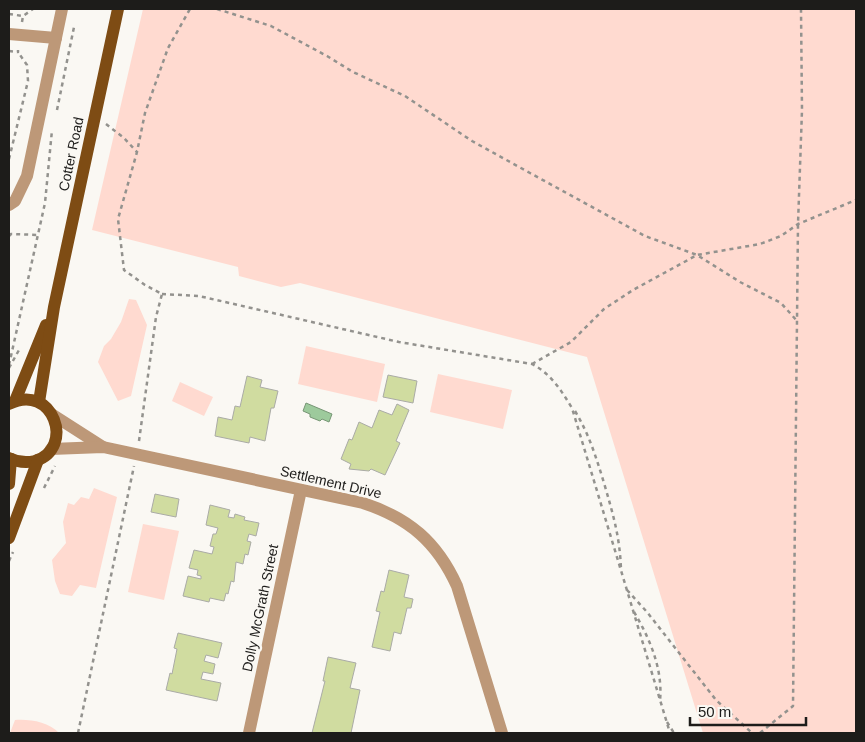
<svg xmlns="http://www.w3.org/2000/svg" width="865" height="742" viewBox="0 0 865 742" font-family="Arial,sans-serif">
	<style>
		.green { fill: #ffdad0 }
		.water { fill: #9dca9c; stroke: #779675 }
		.building { fill: #d0dca0; stroke: #aaaba6 }
		.lines { fill: none; stroke-linecap: round; stroke-linejoin: round }
		.path { stroke: #93928e; stroke-width: 2.5; stroke-dasharray: 4 4; stroke-linecap: butt }
		.minor { stroke: #bd9878; stroke-width: 12 }
		.major { stroke: #7e4c14; stroke-width: 12 }
		.labels { text-anchor: middle; stroke-width: 5; stroke-linejoin: round; paint-order: stroke }
		.street-label { font-size: 14px; fill: #1d1c1a; stroke: #faf8f3 }
	</style>
	<rect width="100%" height="100%" fill="#faf8f3"/>
	<g class="green">
		<path d="M143,9H856V733H703L587,357L300,283L281,287L239,276L238,267L92,230Z"/>
		<path d="M129,299L136,300L147,325L131,396L118,401L98,362L104,346L111,339L121,322Z"/>
		<path d="M306,346L385,364L377,402L298,384Z"/>
		<path d="M438,374L512,390L503,429L430,412Z"/>
		<path d="M180,382L213,397L204,416L172,401Z"/>
		<path d="M94,488L117,497L96,588L80,585L72,596L60,594L55,581L52,560L66,543L63,522L68,503L74,505L81,497L89,499Z"/>
		<path d="M143,524L179,531L164,600L128,592Z"/>
		<path d="M15,720C31,719 48,722 59,733H10Z"/>
	</g>
	<path class="water" d="M306,403L332,414L329,422L322,419L320,421L310,417V414L303,411Z"/>
	<g class="building">
		<path d="M388,375L417,381L413,403L383,397Z"/>
		<path d="M247,376L262,380L260,387L278,391L274,408H271L265,441L250,437L249,443L215,436L218,417L232,420L235,406L240,407Z"/>
		<path d="M397,404L409,410L396,441L400,443L385,475L371,469L369,471L349,469L351,464L341,459L349,439L352,440L359,422L372,428L379,410L392,415Z"/>
		<path d="M155,494L179,499L176,517L151,512Z"/>
		<path d="M210,505L230,510L228,517L234,518L235,514L245,517L244,520L259,523L256,536L249,534L247,541L251,542L248,555L245,554L243,564L236,562L234,582L231,581L228,594L226,593L224,601L210,598L209,602L183,596L188,576L201,579V576L197,575L198,570L189,568L194,550L212,554L214,547L210,546L213,534H216L218,528L206,525Z"/>
		<path d="M389,570L409,575L404,597L413,599L411,608H407L401,634L394,632L390,651L372,647L380,612L376,611L381,591L384,592Z"/>
		<path d="M178,633L222,643L218,658L206,655L204,661L215,664L213,674L203,672L201,679L221,683L217,701L166,690L170,673L172,674L177,649L174,648Z"/>
		<path d="M328,657L356,663L350,688L360,690L351,733H312L325,681H323Z"/>
	</g>
	<g class="lines">
		<g class="path">
			<path d="M217,9L271,26L327,56L353,72L405,96L472,141L530,173L645,236L697,255L740,282L781,303L798,322"/>
			<path d="M9,14L23,16"/>
			<path d="M22,22L23,16L33,9"/>
			<path d="M9,51L18,52V50"/>
			<path d="M57,110L74,27"/>
			<path d="M106,124L124,138L137,152"/>
			<path d="M9,159L28,81L27,65L18,52"/>
			<path d="M9,236L11,234L39,235"/>
			<path d="M162,294L199,296L399,342L532,364C551,374 561,390 572,408L670,733"/>
			<path d="M532,364L571,342L604,309L633,290L697,255L760,244L781,236L798,224L856,200"/>
			<path d="M9,365L45,203L52,130"/>
			<path d="M9,368L19,350"/>
			<path d="M575,411C589,434 596,457 604,483C613,514 620,537 621,570"/>
			<path d="M139,441L156,317L162,294L145,285L124,270L118,219L137,152L145,113L168,48L190,9"/>
			<path d="M44,488L55,466"/>
			<path d="M9,561L13,552"/>
			<path d="M627,590L647,612L716,700L752,733"/>
			<path d="M634,612C650,639 663,669 660,701"/>
			<path d="M667,722L674,733"/>
			<path d="M78,733L134,466"/>
			<path d="M760,733L793,706L798,224L802,110L801,9"/>
		</g>
		<g class="minor">
			<path d="M9,34L56,38"/>
			<path d="M9,205L15,201L27,176L62,9"/>
			<path d="M53,415L103,447"/>
			<path d="M51,449L103,447L363,503C409,518 437,542 457,586L502,733"/>
			<path d="M249,733L301,490"/>
		</g>
		<g class="major">
			<path d="M15,401L46,325"/>
			<path d="M39,402L54,307L118,9"/>
			<path d="M9,404C53,382 76,448 35,461C26,463 17,462 9,458"/>
			<path d="M9,484L11,459"/>
			<path d="M9,538L38,460"/>
		</g>
	</g>
	<g class="labels">
		<g class="street-label">
			<text transform="translate(71 154) rotate(-78)" y="5">Cotter Road</text>
			<text transform="translate(331 482) rotate(13)" y="5">Settlement Drive</text>
			<text transform="translate(260 608) rotate(-78)" y="5">Dolly McGrath Street</text>
		</g>
	</g>
	<rect width="865" height="742" fill="none" stroke="#1d1c1a" stroke-width="20"/>
	<path d="M690 717v8h116v-8" fill="none" stroke="#1d1c1a" stroke-width="2.5"/>
	<text x="698" y="717" font-size="15" fill="#1d1c1a" stroke="#faf8f3" stroke-width="4" paint-order="stroke">50 m</text>
</svg>
